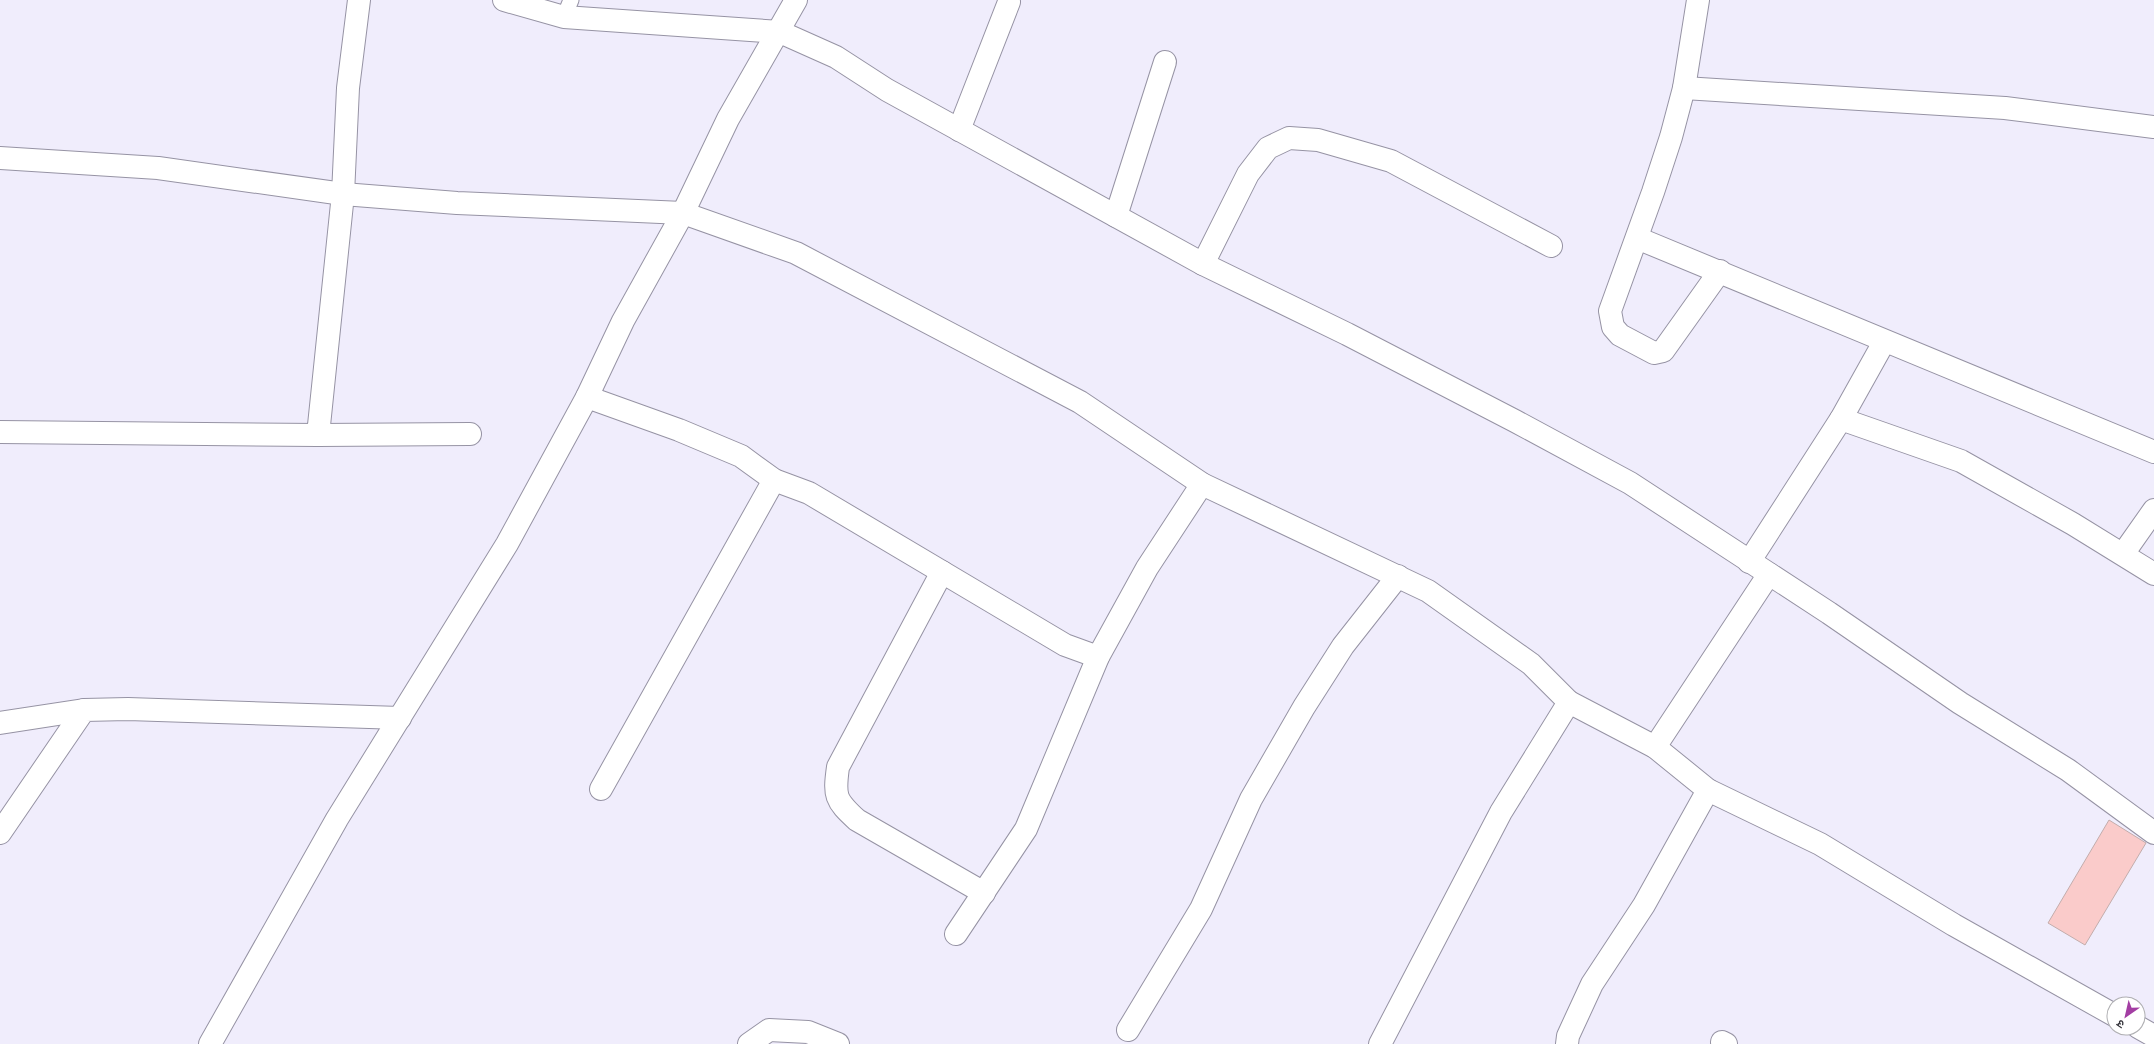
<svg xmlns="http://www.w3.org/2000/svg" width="2154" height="1044" viewBox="0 0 2154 1044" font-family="'Space Grotesk','Noto Sans Devanagari',sans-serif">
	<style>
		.building { fill: #facbca; stroke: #c3adac }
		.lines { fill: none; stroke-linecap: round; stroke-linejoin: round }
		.lane-casing { stroke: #9693a4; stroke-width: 17 }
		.street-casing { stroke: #9693a4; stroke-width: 24 }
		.lane { stroke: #fff; stroke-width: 15 }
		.street { stroke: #fff; stroke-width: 22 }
	</style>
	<rect width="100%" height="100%" fill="#f0edfc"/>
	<path class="building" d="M2109,820L2146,843L2085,945L2048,923Z"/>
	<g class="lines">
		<g class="lane-casing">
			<path id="lane" d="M564,17L571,0"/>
		</g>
		<g class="street-casing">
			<g id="street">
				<path d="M504,0L564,17L780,32L836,57L887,90L1203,264L1347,334L1515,421L1630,483L1829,613L1960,703L2068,770L2154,833"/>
				<path d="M1698,0L1684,88L1671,137L1653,192L1610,311L1613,327L1620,335L1654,353L1663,351L1720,271"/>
				<path d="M1684,88L2005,108L2154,127"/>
				<path d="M959,130L1009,2"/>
				<path d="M0,158L158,168L343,194L457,203L683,213L796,253L1080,402L1202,484L1428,591L1531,664L1569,702"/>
				<path d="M1116,216L1165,62"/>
				<path d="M1637,238L2154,452"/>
				<path d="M1203,264L1248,174L1268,148L1289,138L1318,140L1391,161L1551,246"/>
				<path d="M587,397L679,430L741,456L774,480L809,493L1065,645L1098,657"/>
				<path d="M1841,419L1884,342"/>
				<path d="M0,432L318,435L343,194L348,88L359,0"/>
				<path d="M318,435L470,434"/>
				<path d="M2123,554L2154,510"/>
				<path d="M1749,562L1841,419L1961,461L2073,524L2154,574"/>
				<path d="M942,572L838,767C834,796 835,800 857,820L984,893"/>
				<path d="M0,723L84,710"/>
				<path d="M1655,747L1769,574"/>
				<path d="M601,789L774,480"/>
				<path d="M0,833L84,710L128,709L400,718"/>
				<path d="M956,934L1026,829L1098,657L1147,568L1202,484"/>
				<path d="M2138,1027L2154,1036"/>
				<path d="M1128,1030L1201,909L1251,799L1304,707L1343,646L1398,576"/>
				<path d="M1722,1042L1726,1044"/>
				<path d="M210,1044L337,819L507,544L587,397L623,321L683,213L728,119L796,0"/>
				<path d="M749,1044L769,1030L808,1032L838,1044"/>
				<path d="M1380,1044L1501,812L1569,702L1655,747L1708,790L1820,844L1954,925L2114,1015"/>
				<path d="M1567,1044L1568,1036L1592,984L1644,905L1708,790"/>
			</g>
		</g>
		<use href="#lane" class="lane"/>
		<use href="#street" class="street"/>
	</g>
	<g transform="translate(2126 1016) rotate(214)"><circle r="19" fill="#ffffff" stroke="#afafb2"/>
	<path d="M0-3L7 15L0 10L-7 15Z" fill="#a33ea3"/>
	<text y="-6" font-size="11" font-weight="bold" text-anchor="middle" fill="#38373e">उ</text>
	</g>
</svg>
